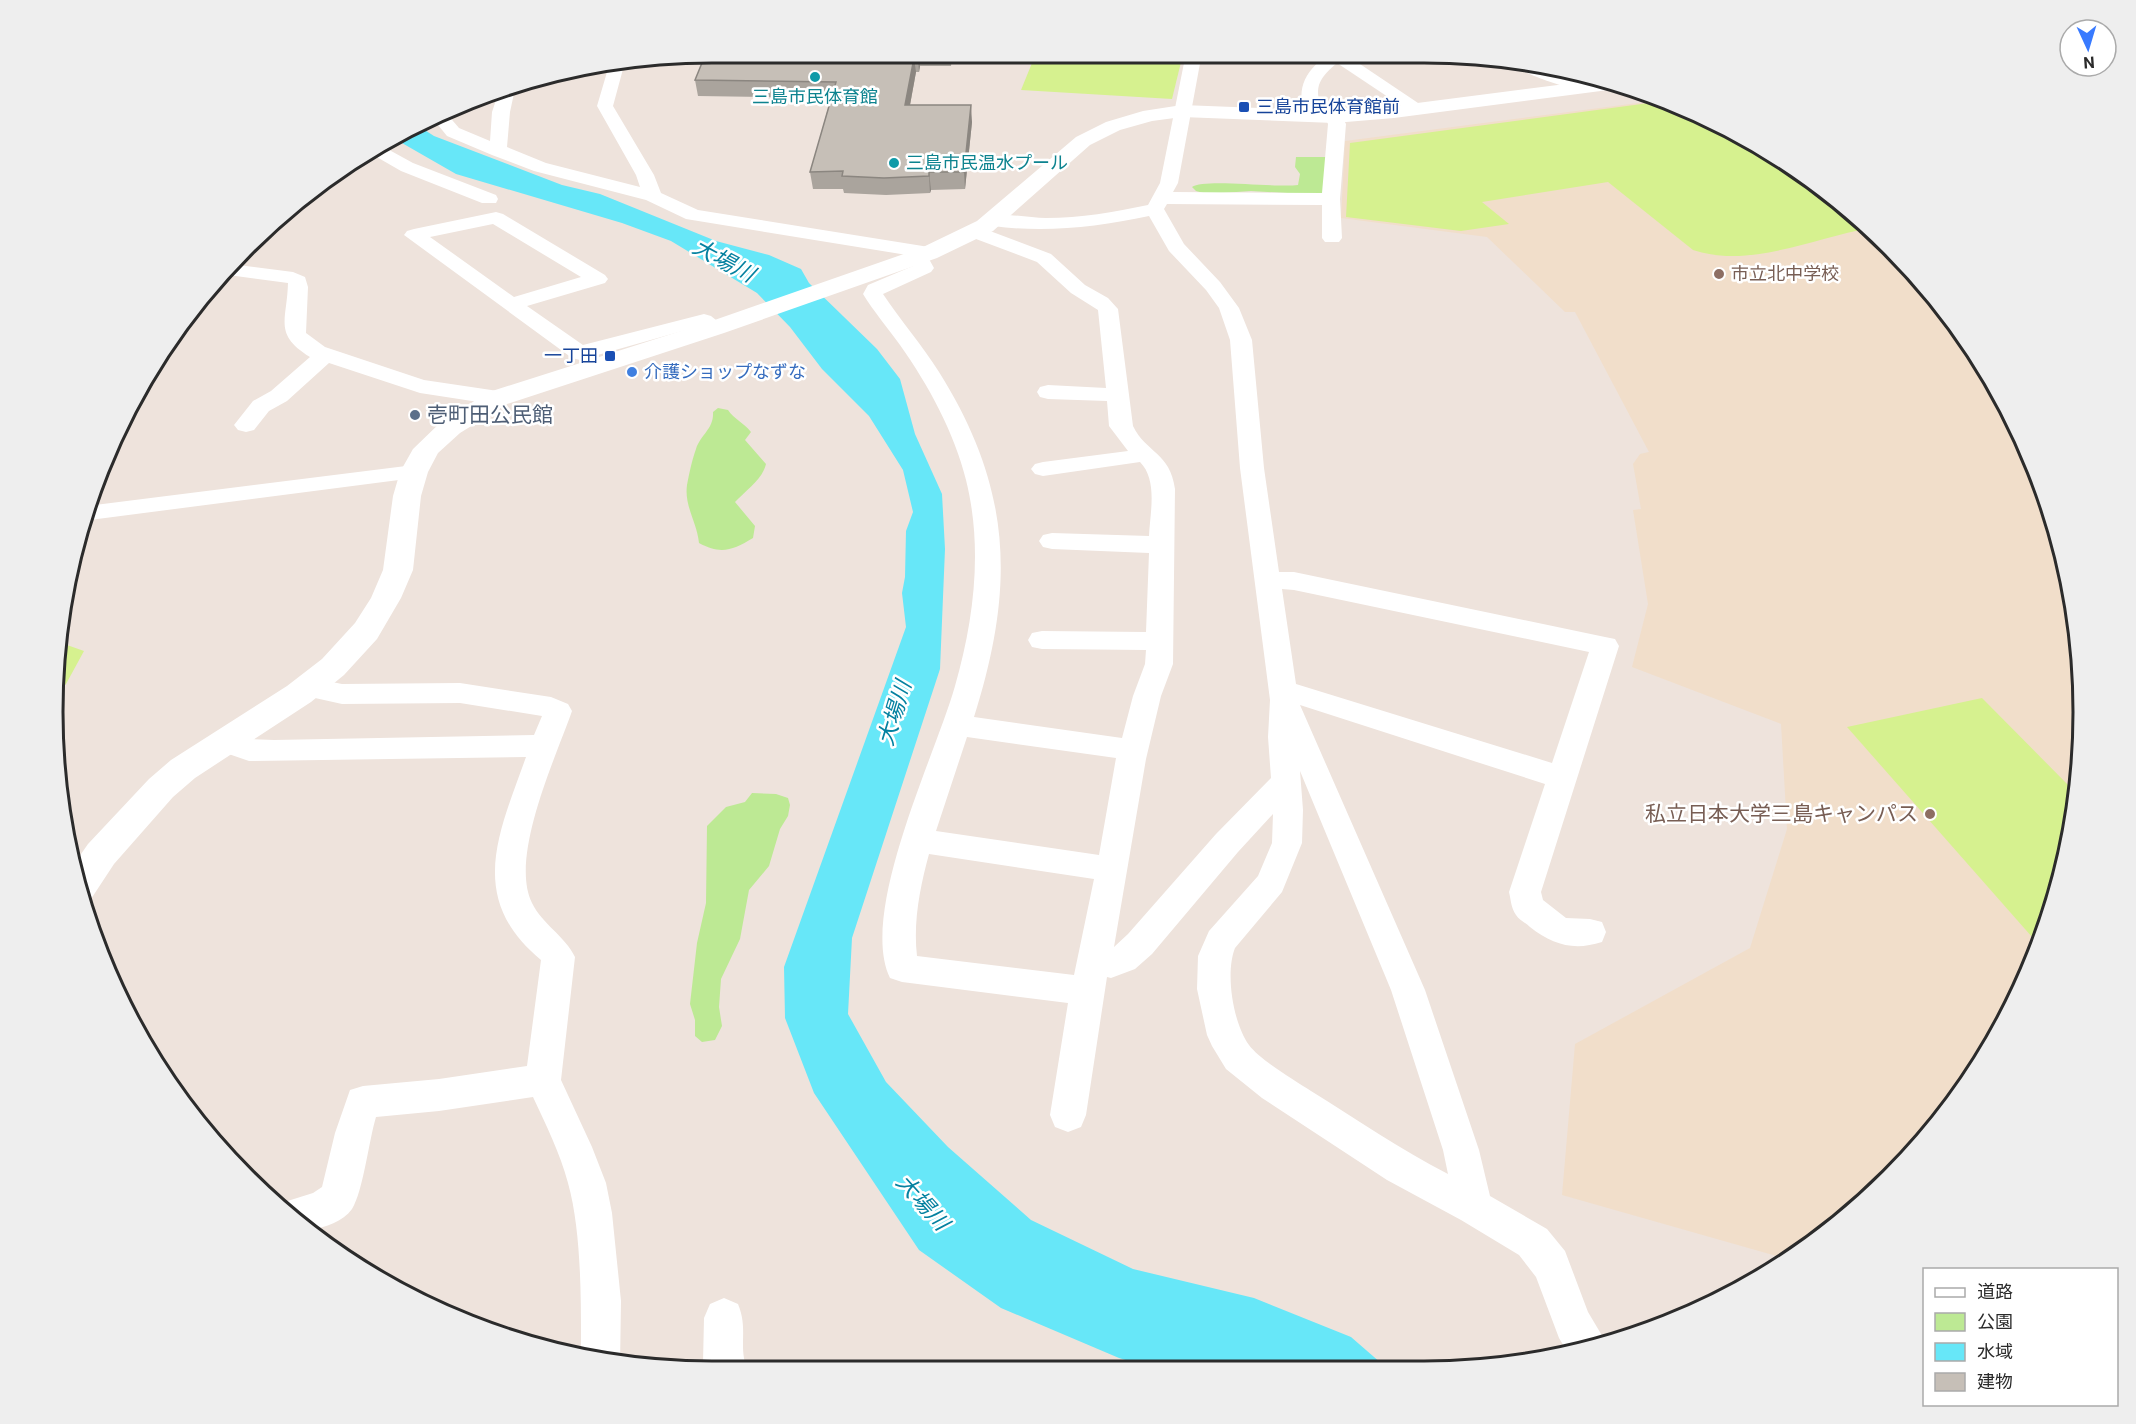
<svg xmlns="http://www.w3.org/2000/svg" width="2136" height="1424" viewBox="0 0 2136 1424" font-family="Roboto,'Noto Sans JP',sans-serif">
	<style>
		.education { fill: #f1deca }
		.green { fill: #bde994 }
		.pitch { fill: #d6f18f }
		.water { fill: #67e7f8 }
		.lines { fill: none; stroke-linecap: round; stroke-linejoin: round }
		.street { fill: #fff; fill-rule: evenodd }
		.secondary { fill: #fff; fill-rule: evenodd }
		.wall { fill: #aaa49d }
		.shaded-wall { fill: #8b8680 }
		.building { fill: #c6bfb7; stroke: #8b8680; stroke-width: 1.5 }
		.culture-dot { fill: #0f9aa8; stroke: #fff; stroke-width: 2 }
		.transit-dot { fill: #1a4fb4; stroke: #fff; stroke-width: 2 }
		.education-dot { fill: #8d6e63; stroke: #fff; stroke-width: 2 }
		.shop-dot { fill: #3f7fe0; stroke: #fff; stroke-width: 2 }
		.service-dot { fill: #5c6f8a; stroke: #fff; stroke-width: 2 }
		.labels { text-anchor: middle; stroke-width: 5; stroke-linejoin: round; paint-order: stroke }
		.far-culture-label { font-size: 18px; fill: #0d838f; stroke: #fff }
		.far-transit-label { font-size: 18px; fill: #164399; stroke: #fff; text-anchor: start }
		.far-education-label { font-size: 18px; fill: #785e54; stroke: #fff; text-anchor: start }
		.far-shop-label { font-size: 18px; fill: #366cbe; stroke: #fff; text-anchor: start }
		.service-label { font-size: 21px; fill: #4e5e75; stroke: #fff; text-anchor: start }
		.education-label { font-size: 21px; fill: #785e54; stroke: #fff; text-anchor: end }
		.water-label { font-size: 22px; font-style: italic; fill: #0481a0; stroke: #fff }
		.rim { fill: none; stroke: #2b2b2b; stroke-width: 3 }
	</style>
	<rect width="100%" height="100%" fill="#eee3dc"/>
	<path class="education" d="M1661,100L1715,120L1859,216L1947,311L2016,421L2061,542L2082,669L2078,798L2048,924L1995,1042L1920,1147L1825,1235L1787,1259L1562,1195L1575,1044L1750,948L1787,829L1781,724L1632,667L1648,604L1633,510L1641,509L1633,464L1640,454L1649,452L1575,312H1565L1487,237L1341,218L1345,141Z"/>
	<g class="green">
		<path d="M1296,157H1326L1323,195L1251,191L1207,194L1196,191L1192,187C1204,178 1276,188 1298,185L1300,174L1295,167Z"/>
		<path d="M718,408L728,410C734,419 744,423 751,432L745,440L766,464C762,480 746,490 735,502L755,526L753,538C733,550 721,555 699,543C697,522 684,506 687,485C689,474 692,460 696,449C701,434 714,429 713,412Z"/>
		<path d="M752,793L776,794L788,798L790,805L788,816L780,829L769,866L749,890L740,939L721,979L719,1007L722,1026L715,1040L702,1042L695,1036V1020L690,1004L697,943L706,903L707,826L726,807L745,802Z"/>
	</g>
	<g class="pitch">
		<path d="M1034,58H1182L1172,99L1021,90Z"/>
		<path d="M1664,101L1715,120L1859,216L1870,228C1814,238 1749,269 1693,250L1608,182L1482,202L1509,224L1461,231L1346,217L1350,143Z"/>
		<path d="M60,629L67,645L84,651L66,684L54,696V669Z"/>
		<path d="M1982,698L2078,795L2048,924L2039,945L1847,727Z"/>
	</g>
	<path class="water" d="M420,127L434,136L562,185L600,194L716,241L769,255L801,269L809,283L877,349L900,379L915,434L942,494L945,549L940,669L852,938L848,1014L886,1082L948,1147L1031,1220L1133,1269L1254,1298L1351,1337L1389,1370L1155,1369L1119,1358L1001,1308L919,1250L814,1093L785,1018L784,967L906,627L902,593L905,577L906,531L913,512L903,470L869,416L822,369L790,327L757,293L671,241L622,223L456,174L395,139Z"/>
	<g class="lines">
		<g class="street">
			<path d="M626,58L613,106L654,175L661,193L698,210L929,247L936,249L939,253L936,257L929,259L934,268L931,272L883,294C901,321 922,345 939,372C1013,490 1015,587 974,717L1122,738L1133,696L1145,664L1146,650L1042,649L1032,647L1028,640L1032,633L1042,631L1146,632L1149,553L1052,549L1043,547L1039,541L1043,535L1052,533L1149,536C1150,513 1158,480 1140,462L1043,476L1035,474L1031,469L1035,464L1043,462L1128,451L1109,426L1107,401L1048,399L1040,397L1037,392L1040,387L1048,385L1106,388L1098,310L1071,293L1037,262L968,236L965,232L968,228H982L1051,254L1085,285L1108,298L1118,309L1133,426C1146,453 1170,452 1175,489L1173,664L1161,696L1146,759L1114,947L1128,934L1216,834L1271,778L1268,737L1270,700L1240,468L1230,340L1219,308L1206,290L1169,251L1149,216C1097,227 1046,233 993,226L986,224L983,220L986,216C1003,212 1028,218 1046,218C1081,218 1114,212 1148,205L1160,183L1185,58H1201L1178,183L1173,192L1322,193L1328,124L1325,117L1328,113H1340L1346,124L1340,199L1342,238L1339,242H1325L1322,238V205L1167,204L1164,209L1184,244L1220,282L1239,308L1252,340L1264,468L1279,572H1294L1605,637L1615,639L1619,646L1541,892L1543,900L1566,918L1590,919L1602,922L1606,932L1602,942C1574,951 1553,945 1530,927C1526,923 1519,920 1516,915C1511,908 1511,900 1509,892L1545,784L1300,705L1425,990L1479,1150L1490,1196L1547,1229L1565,1251L1588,1312L1607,1344L1568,1353L1559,1338L1536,1277L1519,1255L1461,1220L1387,1180L1262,1098L1226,1069L1212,1046L1207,1035L1197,989L1198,956L1209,931L1258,876L1272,843L1273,814L1238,852L1152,954L1135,969L1111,978L1107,977L1086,1115L1081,1127L1068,1132L1055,1127L1050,1115L1068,1003L902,982L890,978C858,912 936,754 955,686C974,620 983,548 966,480C954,432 929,386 900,345C888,328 874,312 863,294L868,285L913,266L907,255L686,219L646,200L534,171L492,155L447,136L434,120L447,114L459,128L490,141L492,112L500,88L516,84L510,112L507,147L546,163L640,187L636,175L597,106L610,62ZM1282,589L1294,590L1589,652L1552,763L1296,684ZM967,737L1116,758L1099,855L936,831ZM1300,771L1391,990L1443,1150L1448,1174C1400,1149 1356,1119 1311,1091C1294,1080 1260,1060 1249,1045C1233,1023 1225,973 1235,948L1282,892L1302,843L1303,810ZM929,854L1094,879L1074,975L917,956C913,922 920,887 929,854Z"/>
			<path d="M1323,58H1351L1427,109L1424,113H1412L1337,63C1314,82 1314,92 1326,118L1323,122H1311C1294,97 1301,76 1323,58Z"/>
			<path d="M1501,58L1531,62L1591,83L1593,87L1591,91C1577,94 1510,69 1501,58Z"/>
			<path d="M382,146L413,163L496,195L498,199L496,203H482L401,171L368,152Z"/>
			<path d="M496,212L503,214L605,275L608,279L605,283L527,306L583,345L704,314L711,316L726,328L722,332L715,334L700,327L686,330L580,360L572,358L404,235L407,231L414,229ZM493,224L581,277L514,297L430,237Z"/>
			<path d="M230,264L293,272L305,277L308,287L306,333L325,347L424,380L498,391L506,393L509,398L506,403L498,405L420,393L329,363L287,401L269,411L254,430L246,432L238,430L234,425L253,401L271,391L310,357C273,334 287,321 288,283L221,274Z"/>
			<path d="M414,465L422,467L426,472L422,477L82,521L87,506Z"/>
			<path d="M307,677L342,684L460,683L551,697L568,704L572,711C556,757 509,857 532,903C542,924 565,936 575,957L561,1080L592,1147L606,1183L612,1213L621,1301L620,1365L581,1357C581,1304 582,1233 568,1183C560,1153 546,1125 533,1097L439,1111L376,1117C369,1140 363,1192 352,1209C343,1222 325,1227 311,1230L276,1207L278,1204L313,1193L322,1187L335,1133L350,1090L363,1086L439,1079L527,1066L541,960C466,898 499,833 526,757L249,761L217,750L212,742L217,734L227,731L251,739L274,740L534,735L542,716L460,703L342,704L297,694L293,687L297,680Z"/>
			<path d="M724,1298L738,1304C748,1328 739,1345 746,1366H704L703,1363L704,1318L710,1304Z"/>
		</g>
		<path class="secondary" d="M1605,79L1624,86L1616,89L1394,118L1334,123L1182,117L1152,121L1120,130L1090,145L993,231L937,258L724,333L507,404L460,433L438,453L428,472L421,496L413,570L401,598L377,639L344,675L311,702L195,778L173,797L114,864L91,899L83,902L75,882L72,867L88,844L149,779L171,760L287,686L322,659L355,623L371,598L383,570L393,496L400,472L413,449L442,421L489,392L706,323L921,248L977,221L1076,137L1106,122L1143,111L1182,105L1334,111L1394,106Z"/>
	</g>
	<path class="wall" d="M704,58H952L951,66H920L919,72H916L910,105L972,122L965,189L931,190L930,193L886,195L844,193L843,189H813L810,172L831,98L698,96L695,80Z"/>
	<g class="shaded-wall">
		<path d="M914,58L916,72L907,121L905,105Z"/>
		<path d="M918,58H919L920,66L919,72Z"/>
		<path d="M971,105L972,122L965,189L964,172Z"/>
		<path d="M929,172L931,190L930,193L929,176Z"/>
	</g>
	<path class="building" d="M704,58H914L905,105H971L964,172H929V176L884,178L842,176L843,171L810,172L836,82L695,80Z"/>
	<g class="culture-dot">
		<circle cx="815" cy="77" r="6"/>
		<circle cx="894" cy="163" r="6"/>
	</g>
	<g class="transit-dot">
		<rect x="1238" y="101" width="12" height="12" rx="3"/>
		<rect x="604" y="350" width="12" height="12" rx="3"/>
	</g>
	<g class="education-dot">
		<circle cx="1719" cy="274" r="6"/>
		<circle cx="1930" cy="814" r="6"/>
	</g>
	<circle class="shop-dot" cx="632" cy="372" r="6"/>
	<circle class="service-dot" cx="415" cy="415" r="6"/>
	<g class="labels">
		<g class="far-culture-label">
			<text x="815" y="103">三島市民体育館</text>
			<text x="906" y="169" text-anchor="start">三島市民温水プール</text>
		</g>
		<g class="far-transit-label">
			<text x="1256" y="113">三島市民体育館前</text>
			<text x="598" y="362" text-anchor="end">一丁田</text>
		</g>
		<g class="far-education-label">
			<text x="1731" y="280">市立北中学校</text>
		</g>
		<g class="far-shop-label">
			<text x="644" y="378">介護ショップなずな</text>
		</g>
		<g class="service-label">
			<text x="427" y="422">壱町田公民館</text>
		</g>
		<g class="education-label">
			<text x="1918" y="821">私立日本大学三島キャンパス</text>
		</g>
		<g class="water-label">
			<text transform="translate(724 260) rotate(28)" y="8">大場川</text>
			<text transform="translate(894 713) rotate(-73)" y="8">大場川</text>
			<text transform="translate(923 1202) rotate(48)" y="8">大場川</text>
		</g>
	</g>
	<path d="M0 0H2136V1424H0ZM712 63H1424A649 649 0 0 1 2073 712V712A649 649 0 0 1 1424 1361H712A649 649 0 0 1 63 712V712A649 649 0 0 1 712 63Z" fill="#eee" fill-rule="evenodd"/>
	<path class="rim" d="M712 63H1424A649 649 0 0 1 2073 712V712A649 649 0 0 1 1424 1361H712A649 649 0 0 1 63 712V712A649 649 0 0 1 712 63Z"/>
	<rect x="1923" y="1268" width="195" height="138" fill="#ffffff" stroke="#aaaaaa" stroke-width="1.5"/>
	<rect x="1935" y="1288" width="30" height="9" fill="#ffffff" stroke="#aaaaaa" stroke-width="1.5"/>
	<text x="1977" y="1298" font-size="18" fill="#2b2b2b">道路</text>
	<rect x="1935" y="1313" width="30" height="18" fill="#bde994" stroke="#aaaaaa" stroke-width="1.5"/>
	<text x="1977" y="1328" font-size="18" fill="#2b2b2b">公園</text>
	<rect x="1935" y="1343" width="30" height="18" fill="#67e7f8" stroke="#aaaaaa" stroke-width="1.5"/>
	<text x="1977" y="1358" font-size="18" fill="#2b2b2b">水域</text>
	<rect x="1935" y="1373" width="30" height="18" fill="#c6bfb7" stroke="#aaaaaa" stroke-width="1.5"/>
	<text x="1977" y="1388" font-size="18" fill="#2b2b2b">建物</text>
	<g transform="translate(2088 48) rotate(176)"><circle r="28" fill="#ffffff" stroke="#aaaaaa" stroke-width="1.5"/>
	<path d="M0-4.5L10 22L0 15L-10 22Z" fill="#387aff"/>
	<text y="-9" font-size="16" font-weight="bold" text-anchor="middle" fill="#2b2b2b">N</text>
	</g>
</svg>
